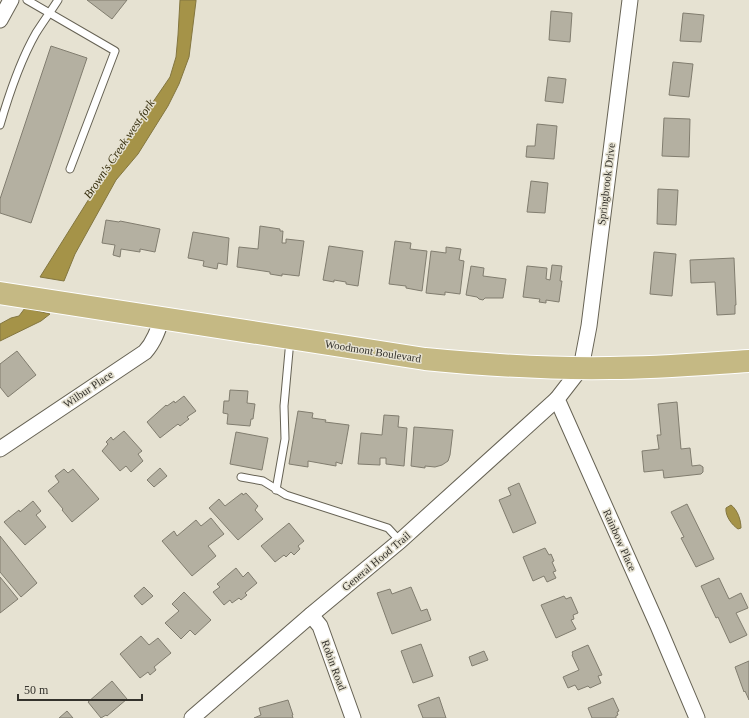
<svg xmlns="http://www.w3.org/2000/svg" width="749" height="718" viewBox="0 0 749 718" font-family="Georgia,serif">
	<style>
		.water { fill: #a59348; stroke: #837640 }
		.building { fill: #b4b0a1; stroke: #817d6f }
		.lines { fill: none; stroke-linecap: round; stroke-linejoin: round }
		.lane-casing { stroke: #666254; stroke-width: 9 }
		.street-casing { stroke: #666254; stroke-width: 17 }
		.primary-casing { stroke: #fff; stroke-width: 24 }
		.lane { stroke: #fff; stroke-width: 7 }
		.street { stroke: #fff; stroke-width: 15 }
		.primary { stroke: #c5b984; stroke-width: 22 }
		.labels { text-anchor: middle; stroke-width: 3; stroke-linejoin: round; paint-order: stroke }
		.street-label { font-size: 11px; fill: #34322c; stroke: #e6e2d2 }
		.water-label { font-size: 12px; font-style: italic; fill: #352d0b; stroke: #e6e2d2 }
	</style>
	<rect width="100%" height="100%" fill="#e6e2d2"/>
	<g class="water">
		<path d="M180,0H196V1L189,57L179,84L168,106L138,154L116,180L75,254L64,281L40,277L114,159L170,77L176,57L178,35Z"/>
		<path d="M25,308L50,314L41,321L0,341V324L11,318L19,316Z"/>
		<path d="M731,505C738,510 741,521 741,528L738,529C732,525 725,516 726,508Z"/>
	</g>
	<g class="building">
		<path d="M87,0H127L112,19Z"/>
		<path d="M551,11L572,13L570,42L549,40Z"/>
		<path d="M683,13L704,15L701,42L680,41Z"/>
		<path d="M51,46L87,58L31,223L0,213V199Z"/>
		<path d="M673,62L693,64L689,97L669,95Z"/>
		<path d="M548,77L566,79L563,103L545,101Z"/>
		<path d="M664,118L690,119L689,157L662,156Z"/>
		<path d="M537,124L557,126L554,159L526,157L527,146H535Z"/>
		<path d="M531,181L548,183L545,213L527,212Z"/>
		<path d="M658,189L678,190L676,225L657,224Z"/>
		<path d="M106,220L119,222L120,221L160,229L155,252L140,249V252L121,249L120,257L113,255L115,245L102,243Z"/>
		<path d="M260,226L280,229V231H283L282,243H286V239L304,241L299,276L282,274V276L270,274V272L237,267L239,247L258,249Z"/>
		<path d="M193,232L229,238L227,265L218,263L217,269L203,266L204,261L188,258Z"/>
		<path d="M395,241L411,243L410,249L427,251L422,291L406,288V286L389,284Z"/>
		<path d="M329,246L363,251L358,286L346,284V282L334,280V282L323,280Z"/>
		<path d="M446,247L461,249L459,260L464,261L460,294L445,292V295L426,293L431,251L446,253Z"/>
		<path d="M654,252L676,254L672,296L650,294Z"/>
		<path d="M734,258L736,305H735V314L717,315L715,282L691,283L690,260Z"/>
		<path d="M552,265L562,266L560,281H562L559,302L546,300V303L539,302L540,299L523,297L527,266L547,268L546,279L550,280Z"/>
		<path d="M471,266L484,268L483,276L506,279L503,298H485L483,300L479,299L477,297L466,295Z"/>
		<path d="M17,351L36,375L8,397L0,387V364Z"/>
		<path d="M230,390L248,391L247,403L255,404L253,419H251L250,426L227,424L228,414L223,413L224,401H229Z"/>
		<path d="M184,396L196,411L187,417L189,419L180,426L178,424L160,438L147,422L166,405L167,406L174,401L175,403Z"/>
		<path d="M677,402L681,449L690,448L692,466L700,465L703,467V472L701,474L664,478L663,470L644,472L642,451L659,449L657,435H661L658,404Z"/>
		<path d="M298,411L313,413L312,418L326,420L325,422L349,425L342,464L336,462V466L308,461V467L289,464Z"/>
		<path d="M384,415L399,416L398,427L407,428L404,466L386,464V458H380V465L358,464L361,433L382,435Z"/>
		<path d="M414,427L453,430L450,455L448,461L442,465L435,467L425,466V468L411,466Z"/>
		<path d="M124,431L142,451L138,454L143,461L131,472L126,466L120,471L102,451L108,444L106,442L111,437L113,440Z"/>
		<path d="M236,432L268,438L262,470L230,464Z"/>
		<path d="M160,468L167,476L154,487L147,480Z"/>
		<path d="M64,469L68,473L73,469L99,499L72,522L62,510L63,509L48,491L59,482L55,476Z"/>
		<path d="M519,483L536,523L513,533L499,500L511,495L508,488Z"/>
		<path d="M242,493L243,495L246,493L258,506L255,510L263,519L238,540L209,508L219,499L225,506Z"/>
		<path d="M33,501L41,511L36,515L46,527L25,545L4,522L19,510L20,512Z"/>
		<path d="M687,504L714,559L696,567L681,538L684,537L671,512Z"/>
		<path d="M211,518L224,534L208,546L216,556L192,576L162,541L174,531L177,536L196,520L201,526Z"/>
		<path d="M289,523L304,541L298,546L300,549L294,555L291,552L286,557L284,555L275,562L261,546Z"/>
		<path d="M0,536L37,583L21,597L0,572Z"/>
		<path d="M545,548L549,555L551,554L554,561L552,562L556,571L553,572L556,578L547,582L544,576L533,581L523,557Z"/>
		<path d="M236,568L243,577L248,572L257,583L245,593L247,595L241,600L239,598L232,603L230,600L224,605L213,592L220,587L217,584Z"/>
		<path d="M0,577L18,599L0,613Z"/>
		<path d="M719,578L729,599L741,593L748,608L736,613L747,635L730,643L718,617L716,618L701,586Z"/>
		<path d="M144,587L153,596L142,605L134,596Z"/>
		<path d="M411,587L421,611L427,609L431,620L392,634L377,593L390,589L392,594Z"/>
		<path d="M184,592L211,620L195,635L190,630L181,639L165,623L179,611L172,604Z"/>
		<path d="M564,596L566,599L571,597L578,613L573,615L574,619L571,620L576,629L556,638L541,605Z"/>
		<path d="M141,636L149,645L158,638L171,653L154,667L156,670L150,675L148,672L140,678L120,654Z"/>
		<path d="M421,644L433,676L413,683L401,651Z"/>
		<path d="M588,645L602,675L598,676L601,683L590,688L588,686L578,690L575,685L568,688L563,677L579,670L572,655L573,654L572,652Z"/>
		<path d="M484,651L488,660L472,666L469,657Z"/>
		<path d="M749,661V700L745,691L744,692L735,667Z"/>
		<path d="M112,681L127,699L107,716L106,715L101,718L88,702Z"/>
		<path d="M439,697L446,718H423L418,705Z"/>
		<path d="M613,698L619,711L617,712L618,715L616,716V718H592L588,708Z"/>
		<path d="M288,700L293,715H292L293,718H254L261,715L259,708Z"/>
		<path d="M67,711L73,718H59Z"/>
	</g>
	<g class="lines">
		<g class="lane-casing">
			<g id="lane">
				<path d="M27,0L115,51L70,169"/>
				<path d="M0,125C9,94 20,61 36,33C43,22 51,11 58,0"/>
				<path d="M241,477L263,481L286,495L388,528L400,541"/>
				<path d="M276,490L285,439L284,406L290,340"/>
			</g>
		</g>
		<g class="street-casing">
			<g id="street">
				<path d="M630,0L589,326L581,368L557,399L658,626L697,718"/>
				<path d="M0,20L11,0"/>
				<path d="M0,449L145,352C154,342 158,330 162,318"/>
				<path d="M311,615L320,626L353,718"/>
				<path d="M192,718L311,615L400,541L557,399"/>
			</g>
		</g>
		<g class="primary-casing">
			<path id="primary" d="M0,293L425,359C486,365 548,369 610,368C656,368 703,364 749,361"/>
		</g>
		<use href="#lane" class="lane"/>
		<use href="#street" class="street"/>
		<use href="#primary" class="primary"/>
	</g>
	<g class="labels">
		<g class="street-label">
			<text transform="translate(606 184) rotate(-83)" y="4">Springbrook Drive</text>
			<text transform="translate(373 351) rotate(9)" y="4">Woodmont Boulevard</text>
			<text transform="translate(88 389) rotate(-34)" y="4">Wilbur Place</text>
			<text transform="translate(620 540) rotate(66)" y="4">Rainbow Place</text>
			<text transform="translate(376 561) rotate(-40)" y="4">General Hood Trail</text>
			<text transform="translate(334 665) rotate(70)" y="4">Robin Road</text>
		</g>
		<g class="water-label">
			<text transform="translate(119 149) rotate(-56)" y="4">Brown's Creek west fork</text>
		</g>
	</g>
	<path d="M18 694v6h124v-6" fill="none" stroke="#34322c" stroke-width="2"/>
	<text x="24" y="694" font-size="12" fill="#34322c" stroke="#e6e2d2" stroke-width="3" paint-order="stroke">50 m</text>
</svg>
